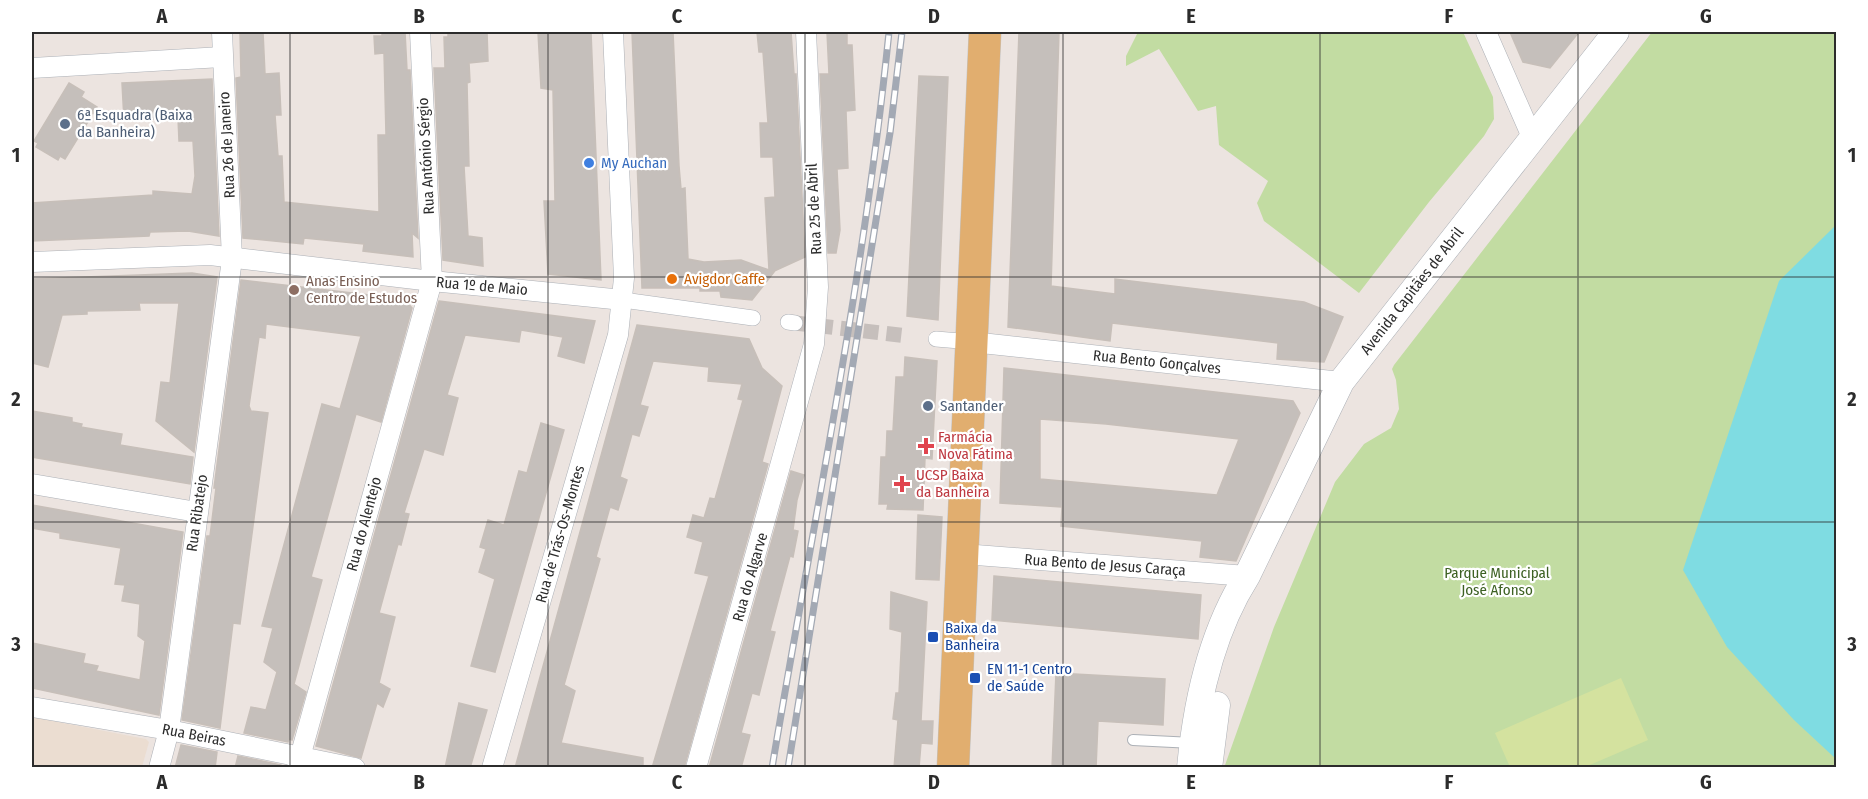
<svg xmlns="http://www.w3.org/2000/svg" width="1868" height="799" viewBox="0 0 1868 799" font-family="'Fira Sans Condensed',sans-serif">
	<style>
		.education { fill: #ebddd1 }
		.green { fill: #c2dca2 }
		.pitch { fill: #d4e29f }
		.water { fill: #7fdce2 }
		.building { fill: #c5bfbb; stroke: #c7bfb9; stroke-width: 1.5; fill-rule: evenodd }
		.lines { fill: none; stroke-linecap: round; stroke-linejoin: round }
		.pedestrian-tunnel { stroke: #c6bfbc; stroke-width: 15; stroke-dasharray: 15 8; stroke-linecap: butt }
		.service-casing { stroke: #acb0b6; stroke-width: 12 }
		.pedestrian-casing { stroke: #acb0b6; stroke-width: 16 }
		.minor-casing { stroke: #acb0b6; stroke-width: 21 }
		.tertiary-casing { stroke: #acb0b6; stroke-width: 27 }
		.primary-casing { stroke: #c4c4c4; stroke-width: 33 }
		.service { stroke: #fff; stroke-width: 10 }
		.pedestrian { stroke: #fff; stroke-width: 15 }
		.minor { stroke: #fff; stroke-width: 20 }
		.tertiary { stroke: #fff; stroke-width: 26 }
		.primary { stroke: #e1ae6f; stroke-width: 32 }
		.rail-casing { stroke: #a3a9b4; stroke-width: 7 }
		.rail { stroke: #fff; stroke-width: 4.5; stroke-dasharray: 14; stroke-linecap: butt }
		.grid { fill: none; stroke: #2c2c2c; stroke-width: 1.5; stroke-opacity: 0.55 }
		.service-dot { fill: #5c6f8a; stroke: #fff; stroke-width: 2 }
		.shop-dot { fill: #3f7fe0; stroke: #fff; stroke-width: 2 }
		.food-dot { fill: #e8710a; stroke: #fff; stroke-width: 2 }
		.education-dot { fill: #8d6e63; stroke: #fff; stroke-width: 2 }
		.health-dot { fill: #e0444e; stroke: #fff; stroke-width: 2 }
		.transit-dot { fill: #1a4fb4; stroke: #fff; stroke-width: 2 }
		.labels { text-anchor: middle; stroke-width: 4.5; stroke-linejoin: round; paint-order: stroke }
		.service-label { font-size: 15px; fill: #4e5e75; stroke: #fff; text-anchor: start }
		.street-label { font-size: 15px; fill: #2c2c2c; stroke: #fff }
		.shop-label { font-size: 15px; fill: #366cbe; stroke: #fff; text-anchor: start }
		.food-label { font-size: 15px; fill: #c56008; stroke: #fff; text-anchor: start }
		.education-label { font-size: 15px; fill: #785e54; stroke: #fff; text-anchor: start }
		.health-label { font-size: 15px; fill: #be3a42; stroke: #fff; text-anchor: start }
		.park-label { font-size: 15px; fill: #3d6123; stroke: #fff }
		.transit-label { font-size: 15px; fill: #164399; stroke: #fff; text-anchor: start }
		.neatline { fill: none; stroke: #2c2c2c; stroke-width: 2 }
		.grid-label { font-size: 20px; text-anchor: middle; font-weight: bold; fill: #2c2c2c }
	</style>
	<rect width="100%" height="100%" fill="#ece4e0"/>
	<path class="education" d="M32,717L146,739L149,742L142,767H32Z"/>
	<g class="green">
		<path d="M1138,32H1463L1493,97L1494,119L1484,136L1429,202L1359,293L1264,221L1257,203L1268,181L1219,145L1216,106L1198,111L1159,49L1126,66V56Z"/>
		<path d="M1652,32H1836V767L1224,768L1274,627L1335,482L1364,444L1391,428L1399,409L1396,380L1392,369L1394,365Z"/>
	</g>
	<path class="pitch" d="M1621,678L1648,740L1585,767H1510L1495,733Z"/>
	<path class="water" d="M1836,225V759L1794,720L1727,647L1683,570L1779,281Z"/>
	<g class="building">
		<path d="M240,32H263L265,74L279,73L281,115H275L278,156H282L284,202L379,212L378,135H386L384,53L375,54L374,36H382V32H405L407,70H410L418,238L412,233L413,257L363,251L364,244L304,238L303,244L243,238L236,78L241,77Z"/>
		<path d="M448,32H487L488,61L469,63L470,82L467,83L469,166H464L468,236L482,238L483,266L443,260L434,68H445L444,37H448Z"/>
		<path d="M538,32H591L601,280L548,274L544,201H555L553,90L541,88Z"/>
		<path d="M632,32H673L679,166L681,189L685,188L688,259L704,262L741,260L769,270L765,198L775,197L773,157H761L760,123H768L763,52H759L757,32H791L794,74H796L805,257L772,272H774L752,300L721,297L720,291H700V288H642Z"/>
		<path d="M827,32H847V45H852L855,110L846,111L848,168L837,169L840,230L836,253H828L820,74H829Z"/>
		<path d="M1019,32H1059L1051,286L1115,294V279L1304,302L1343,317L1324,362L1277,359L1278,343L1112,323L1110,341L1008,327Z"/>
		<path d="M1510,32H1579L1550,68L1523,62Z"/>
		<path d="M919,76L948,77L938,320L907,316Z"/>
		<path d="M212,79L219,236L188,231L150,232L149,236L32,241V203L153,195V191L192,194L195,176L193,141H179L178,118L124,120L122,83Z"/>
		<path d="M69,83L84,92L81,97L97,107L65,159L60,156L58,160L36,147L38,143L34,141Z"/>
		<path d="M192,273L217,277L194,452L156,421L161,382L170,383L179,303H139L140,310L87,311V314L62,315L48,367L32,363V279Z"/>
		<path d="M241,280L404,299L412,308L381,422L356,414L311,577L322,580L294,684L306,692L292,740L289,739L288,742L244,733L251,707L266,710L277,672L264,662L273,628L262,626L322,404L340,409L361,336L266,324L265,338L259,337L249,406L251,411L268,413L240,624L233,623L220,728L182,720L207,536H210L216,488H214Z"/>
		<path d="M439,301L595,321L584,363L558,356L563,337L521,330L519,342L465,335L447,395L458,398L443,455L424,449L404,513L409,514L401,545L398,544L379,613L395,617L379,683L390,689L383,707L377,703L361,758L316,746Z"/>
		<path d="M637,325L749,339L762,368L782,386L762,462L768,464L684,768H652L709,576L695,573L703,542L687,537L693,515L704,518L710,498L715,499L743,400L738,399L742,384L708,381L709,367L653,361L640,405L648,407L639,436L632,434L620,477L627,480L618,510L610,507L596,557L600,559L564,685L575,691L561,743L643,758V768H515Z"/>
		<path d="M905,357L937,361L932,459L925,458L923,510L887,509L888,504H879L881,457H886L887,431H893L896,377H904Z"/>
		<path d="M1004,368L1293,401L1300,413L1236,561L1200,557L1202,541L1061,526L1062,507L1000,503ZM1040,419L1106,424L1239,439L1217,495L1040,479Z"/>
		<path d="M32,411L72,418V422L82,424L81,427L122,434L120,445L193,457L190,484L32,457Z"/>
		<path d="M541,423L564,430L495,672L471,666L495,579L479,572L486,549L480,547L488,520L504,525L519,471L527,473Z"/>
		<path d="M791,471L804,475L797,500L793,530L798,531L793,557L790,556L770,631L775,632L759,695L752,693L741,733L750,735L741,768H709Z"/>
		<path d="M32,505L183,532L159,715L32,688V643L85,654L83,663L98,666L96,671L140,680L145,641L138,636L140,604L122,601L125,585L115,584L121,548L60,538V533L32,528Z"/>
		<path d="M918,515L942,517L939,580L916,579Z"/>
		<path d="M994,576L1201,595L1198,639L992,620Z"/>
		<path d="M891,592L927,602L921,721H933L932,744L921,743L919,768H894L898,720L893,719L896,693H899L902,632L890,629Z"/>
		<path d="M1056,673L1165,679L1163,725L1098,721L1096,768H1052Z"/>
		<path d="M459,703L487,710L470,768H445Z"/>
		<path d="M181,745L217,752L215,768H175Z"/>
		<path d="M238,756L281,765V768H235Z"/>
	</g>
	<g class="lines">
		<path class="pedestrian-tunnel" d="M795,323L908,336"/>
		<g class="service-casing">
			<path id="service" d="M1133,740L1193,743"/>
		</g>
		<g class="pedestrian-casing">
			<g id="pedestrian">
				<path d="M623,300L753,318"/>
				<path d="M788,322L795,323"/>
				<path d="M936,339L972,342"/>
			</g>
		</g>
		<g class="minor-casing">
			<g id="minor">
				<path d="M1486,32L1532,137"/>
				<path d="M32,68L222,57"/>
				<path d="M32,262L210,255L432,281L623,300"/>
				<path d="M972,342L1341,382"/>
				<path d="M32,484L197,512"/>
				<path d="M963,554L1247,576"/>
				<path d="M32,707L169,730L355,768"/>
				<path d="M159,768L169,730L232,259L222,32"/>
				<path d="M297,768L432,281L420,32"/>
				<path d="M492,768L618,335L624,278L613,32"/>
				<path d="M696,768L814,344L818,287L806,32"/>
			</g>
		</g>
		<g class="tertiary-casing">
			<g id="tertiary">
				<path d="M1190,768C1196,703 1212,631 1247,576L1341,382L1616,32"/>
				<path d="M1209,768L1217,705"/>
			</g>
		</g>
		<g class="primary-casing">
			<path id="primary" d="M953,768L985,32"/>
		</g>
		<use href="#service" class="service"/>
		<use href="#pedestrian" class="pedestrian"/>
		<use href="#minor" class="minor"/>
		<use href="#tertiary" class="tertiary"/>
		<use href="#primary" class="primary"/>
		<g class="rail-casing">
			<g id="rail">
				<path d="M772,768C813,523 864,279 889,32"/>
				<path d="M788,768L890,133L902,32"/>
			</g>
		</g>
		<use href="#rail" class="rail"/>
	</g>
	<path class="grid" d="M290,32V768M548,32V768M805,32V768M1063,32V768M1320,32V768M1578,32V768M32,277H1836M32,522H1836"/>
	<g class="service-dot">
		<circle cx="65" cy="124" r="6"/>
		<circle cx="928" cy="406" r="6"/>
	</g>
	<circle class="shop-dot" cx="589" cy="163" r="6"/>
	<circle class="food-dot" cx="672" cy="279" r="6"/>
	<circle class="education-dot" cx="294" cy="290" r="6"/>
	<g class="health-dot">
		<path d="M923 437h6v6h6v6h-6v6h-6v-6h-6v-6h6z"/>
		<path d="M899 475h6v6h6v6h-6v6h-6v-6h-6v-6h6z"/>
	</g>
	<g class="transit-dot">
		<rect x="927" y="631" width="12" height="12" rx="3"/>
		<rect x="969" y="672" width="12" height="12" rx="3"/>
	</g>
	<g class="labels">
		<g class="service-label">
			<text x="77" y="120">6ª Esquadra (Baixa<tspan x="77" dy="17">da Banheira)</tspan></text>
			<text x="940" y="411">Santander</text>
		</g>
		<g class="street-label">
			<text transform="translate(227 145) rotate(-93)" y="5">Rua 26 de Janeiro</text>
			<text transform="translate(426 156) rotate(-93)" y="5">Rua António Sérgio</text>
			<text transform="translate(814 209) rotate(-93)" y="5">Rua 25 de Abril</text>
			<text transform="translate(482 286) rotate(5)" y="5">Rua 1º de Maio</text>
			<text transform="translate(1412 291) rotate(-52)" y="5">Avenida Capitães de Abril</text>
			<text transform="translate(1157 362) rotate(6)" y="5">Rua Bento Gonçalves</text>
			<text transform="translate(197 513) rotate(-82)" y="5">Rua Ribatejo</text>
			<text transform="translate(364 524) rotate(-75)" y="5">Rua do Alentejo</text>
			<text transform="translate(560 534) rotate(-74)" y="5">Rua de Trás-Os-Montes</text>
			<text transform="translate(1105 565) rotate(4)" y="5">Rua Bento de Jesus Caraça</text>
			<text transform="translate(750 577) rotate(-74)" y="5">Rua do Algarve</text>
			<text transform="translate(194 735) rotate(11)" y="5">Rua Beiras</text>
		</g>
		<g class="shop-label">
			<text x="601" y="168">My Auchan</text>
		</g>
		<g class="food-label">
			<text x="684" y="284">Avigdor Caffe</text>
		</g>
		<g class="education-label">
			<text x="306" y="286">Anas Ensino<tspan x="306" dy="17">Centro de Estudos</tspan></text>
		</g>
		<g class="health-label">
			<text x="938" y="442">Farmácia<tspan x="938" dy="17">Nova Fátima</tspan></text>
			<text x="916" y="480">UCSP Baixa<tspan x="916" dy="17">da Banheira</tspan></text>
		</g>
		<g class="park-label">
			<text x="1497" y="578">Parque Municipal<tspan x="1497" dy="17">José Afonso</tspan></text>
		</g>
		<g class="transit-label">
			<text x="945" y="633">Baixa da<tspan x="945" dy="17">Banheira</tspan></text>
			<text x="987" y="674">EN 11-1 Centro<tspan x="987" dy="17">de Saúde</tspan></text>
		</g>
	</g>
	<rect width="1868" height="799" fill="none" stroke="#ffffff" stroke-width="66"/>
	<rect x="33" y="33" width="1802" height="733" class="neatline"/>
	<g class="grid-label">
		<text x="162" y="23">A</text>
		<text x="419" y="23">B</text>
		<text x="677" y="23">C</text>
		<text x="934" y="23">D</text>
		<text x="1191" y="23">E</text>
		<text x="1449" y="23">F</text>
		<text x="1706" y="23">G</text>
		<text x="16" y="162">1</text>
		<text x="1852" y="162">1</text>
		<text x="16" y="406">2</text>
		<text x="1852" y="406">2</text>
		<text x="16" y="651">3</text>
		<text x="1852" y="651">3</text>
		<text x="162" y="789">A</text>
		<text x="419" y="789">B</text>
		<text x="677" y="789">C</text>
		<text x="934" y="789">D</text>
		<text x="1191" y="789">E</text>
		<text x="1449" y="789">F</text>
		<text x="1706" y="789">G</text>
	</g>
</svg>
